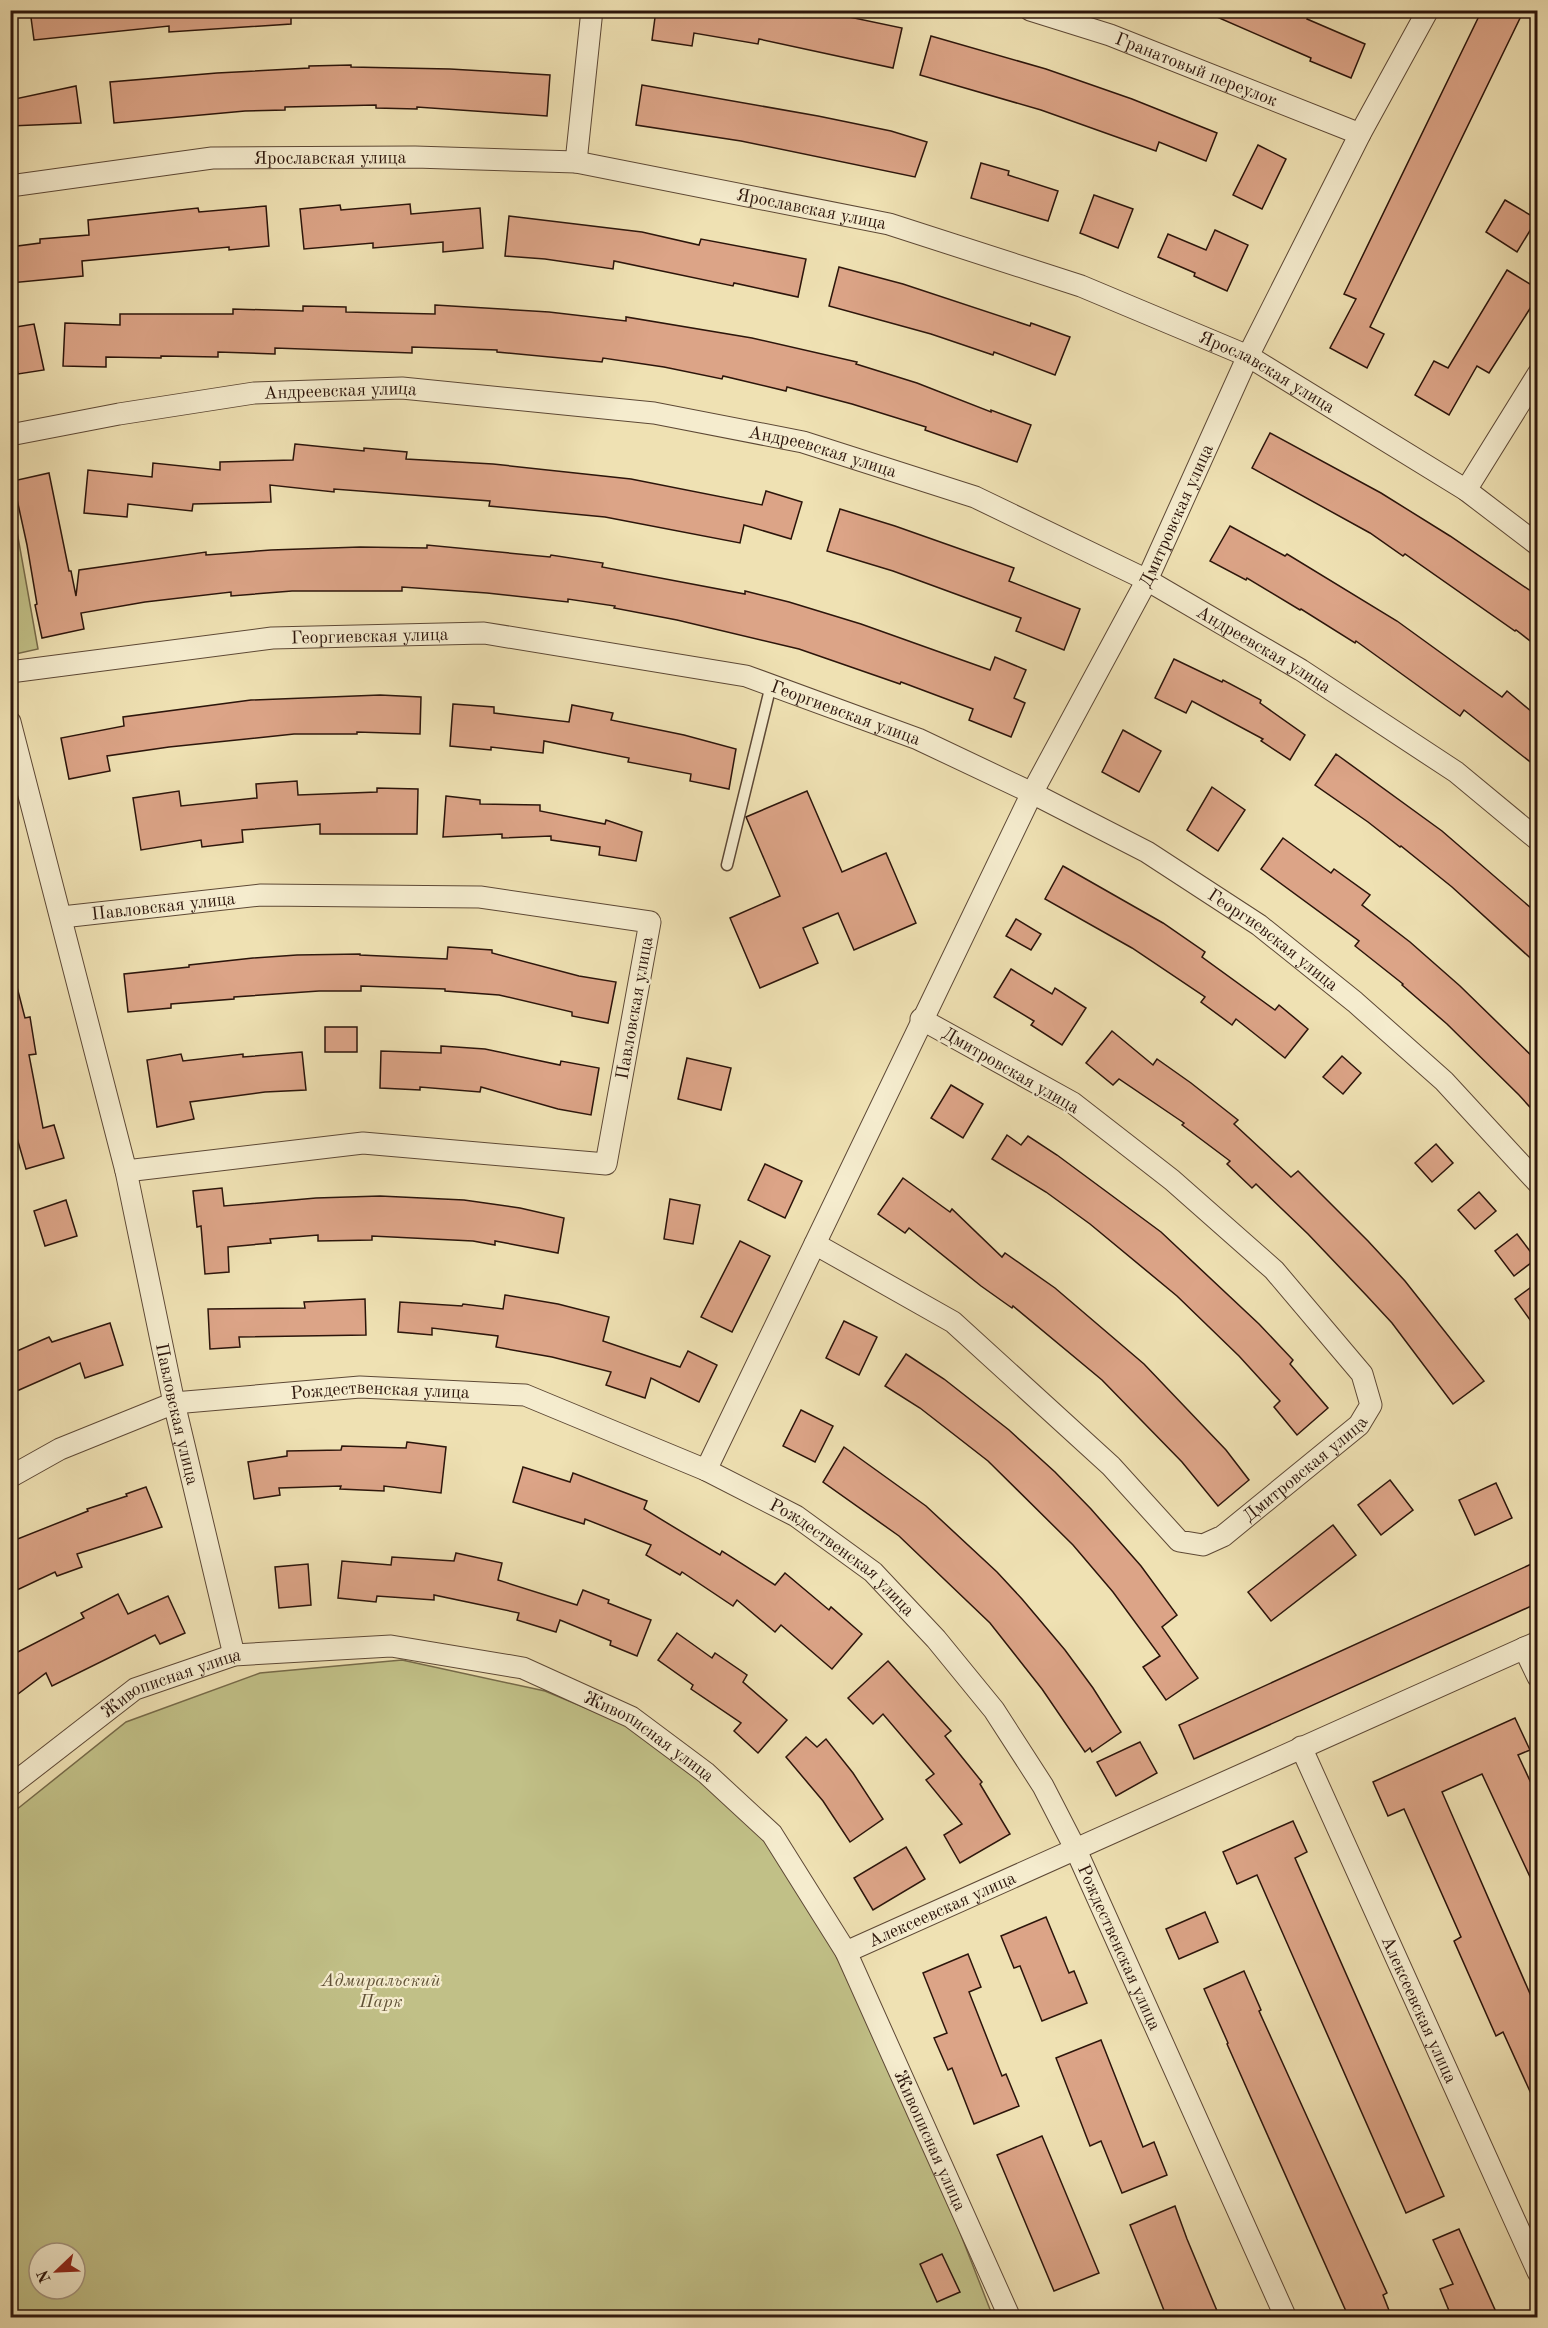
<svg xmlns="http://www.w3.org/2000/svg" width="1548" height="2328" font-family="'Old Standard TT',serif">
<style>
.green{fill:#c1c087;stroke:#766a49;stroke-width:1.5;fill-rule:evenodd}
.building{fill:#dca487;stroke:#2c150b;stroke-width:1.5}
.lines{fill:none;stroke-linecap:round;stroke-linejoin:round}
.service-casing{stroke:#5d4835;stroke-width:13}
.minor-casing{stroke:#5d4835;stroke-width:23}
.service{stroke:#f5ecce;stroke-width:10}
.minor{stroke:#f5ecce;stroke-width:21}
.labels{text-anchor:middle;stroke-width:4.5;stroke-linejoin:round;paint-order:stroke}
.street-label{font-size:18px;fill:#2c150b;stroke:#f5ecce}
.park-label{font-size:18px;font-style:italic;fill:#605136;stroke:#f5ecce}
</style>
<rect width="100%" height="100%" fill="#efe1b3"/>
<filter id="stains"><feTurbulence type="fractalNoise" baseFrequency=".00333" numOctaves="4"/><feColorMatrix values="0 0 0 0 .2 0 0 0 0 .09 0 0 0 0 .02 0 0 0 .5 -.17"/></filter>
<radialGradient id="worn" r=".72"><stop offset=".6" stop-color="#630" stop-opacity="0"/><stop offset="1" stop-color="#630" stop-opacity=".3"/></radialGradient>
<g class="green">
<polygon points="11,498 38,649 11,655 10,655"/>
<path d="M402,1660L545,1691L641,1731L751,1822L836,1944L941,2184L993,2317L11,2318V1814L126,1722L260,1673ZM39,2253H75V2289H39Z"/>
</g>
<g class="building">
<polygon points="30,10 291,10 291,24 169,32 169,26 34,40"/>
<polygon points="656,10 816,10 902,28 893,68 759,39 758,44 694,33 692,46 652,40"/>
<polygon points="1201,10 1311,10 1307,19 1365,44 1351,78 1310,61 1311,58"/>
<polygon points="1482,10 1524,10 1370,327 1384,334 1367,368 1330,348 1356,299 1344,294"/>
<polygon points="931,36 1046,69 1132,99 1217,133 1206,161 1159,142 1156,151 1041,110 920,75"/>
<polygon points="351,65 351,67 450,69 550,75 547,116 417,107 417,109 376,108 376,105 285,107 285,110 245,111 114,123 110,82 217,73 309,68 309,66"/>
<polygon points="642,85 818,116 891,131 927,142 915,177 741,141 636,125"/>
<polygon points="76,86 81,123 10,126 10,100"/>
<polygon points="1258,145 1286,159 1262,209 1233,195"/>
<polygon points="981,163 1009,171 1008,175 1058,191 1048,221 971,198"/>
<polygon points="1094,195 1133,209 1118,248 1080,233"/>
<polygon points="1505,200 1537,219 1517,252 1486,232"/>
<polygon points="410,204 411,214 480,208 483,248 443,252 443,242 373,248 373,243 304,249 300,209 340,205 341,210"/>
<polygon points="266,206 269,246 229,250 229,247 82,261 83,276 10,283 10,247 40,243 40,239 89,235 88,220 198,208 199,212"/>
<polygon points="509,216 642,232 699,245 701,239 806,259 798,297 734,283 733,286 614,261 613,269 545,259 505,256"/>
<polygon points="1215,230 1248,245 1227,291 1194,276 1195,273 1158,257 1168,234 1206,250"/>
<polygon points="839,267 903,284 1030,326 1031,323 1070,337 1055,375 994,352 993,355 931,334 829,306"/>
<polygon points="1507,270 1538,289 1538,296 1489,373 1477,366 1449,415 1415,395 1434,361 1448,368"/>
<polygon points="435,305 549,312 626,321 626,317 752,338 857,362 856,364 917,383 991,412 991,410 1031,425 1017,462 925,430 926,427 852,404 787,387 786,391 723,376 722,379 664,367 603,358 602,362 497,352 497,350 412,347 412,353 275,348 275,354 218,352 218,357 161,356 161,358 106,357 106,367 63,366 65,323 120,325 120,314 233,314 233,309 303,311 303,306 346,307 346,312 435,314"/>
<polygon points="34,324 44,370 18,374 10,339 10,328"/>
<polygon points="1270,433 1381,493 1450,536 1538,596 1538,647 1516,630 1515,631 1405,554 1403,556 1370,533 1252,468"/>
<polygon points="295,444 364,451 364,448 407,452 406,459 493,464 631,479 762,505 766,491 802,502 791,539 744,525 740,543 605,517 489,506 490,501 334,489 334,492 270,485 271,502 193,504 192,511 128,504 127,517 84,513 88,470 152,477 153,463 220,470 220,462 293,460"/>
<polygon points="49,473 69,571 71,571 76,596 79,570 206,552 206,555 271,550 360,547 427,548 427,545 550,557 551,555 603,563 602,567 745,594 745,591 789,602 861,624 990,670 995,657 1026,670 1014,698 1025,703 1011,737 969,720 973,709 901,682 900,684 799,649 677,620 614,608 615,606 568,599 568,602 487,593 402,587 402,591 292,591 231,596 231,592 145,602 81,613 84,629 42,638 35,605 37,604 27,545 13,481"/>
<polygon points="840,509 895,526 1014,568 1009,581 1080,609 1064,650 1016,631 1021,618 893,571 827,551"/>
<polygon points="1230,526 1285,556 1287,554 1397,621 1502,697 1507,691 1538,717 1538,768 1464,710 1460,716 1356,641 1355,643 1301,609 1300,610 1247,578 1246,580 1210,561"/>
<polygon points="1174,659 1222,682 1223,680 1261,700 1260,703 1305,735 1290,760 1261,741 1263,739 1192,701 1186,713 1155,698"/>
<polygon points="380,695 421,697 420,734 357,732 357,734 294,734 169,747 107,756 110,771 69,779 61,738 124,726 123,717 251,700"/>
<polygon points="453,704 494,707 494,713 569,722 572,705 613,713 611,720 684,735 736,749 729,789 690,781 691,774 628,762 629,758 544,741 543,753 491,747 491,750 450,746"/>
<polygon points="1123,730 1161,751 1139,792 1102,772"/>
<polygon points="1336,754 1442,831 1538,914 1538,965 1452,887 1401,846 1400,847 1368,822 1315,785"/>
<polygon points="297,781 298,795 377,792 377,788 418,789 417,834 320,834 320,824 242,830 243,842 202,847 201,840 141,850 133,798 179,791 181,806 257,798 256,784"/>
<polygon points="1212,787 1245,810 1218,851 1187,830"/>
<polygon points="807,791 842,872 886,853 916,923 854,950 838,913 803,928 818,963 760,988 730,918 780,896 746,817"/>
<polygon points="446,796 480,800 480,804 540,805 540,811 605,824 606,820 642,832 636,861 599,855 600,847 551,840 551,836 502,838 502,834 443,837"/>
<polygon points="1283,838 1331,873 1334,869 1370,895 1362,905 1410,942 1460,986 1538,1062 1538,1116 1519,1095 1447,1024 1402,985 1403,984 1355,946 1359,941 1261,869"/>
<polygon points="1063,866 1163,923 1205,952 1202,957 1275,1010 1279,1005 1308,1029 1285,1058 1236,1019 1232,1025 1201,1002 1205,997 1132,948 1045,899"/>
<polygon points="1016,919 1041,934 1031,950 1006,936"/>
<polygon points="448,947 492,950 492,953 579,976 616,982 608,1023 572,1016 572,1012 499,995 445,991 445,989 361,986 361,991 319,991 234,997 234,999 171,1004 171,1008 128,1012 124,974 189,967 189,965 253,958 297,955 360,954 360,955 447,959"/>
<polygon points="1011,969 1052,994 1055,988 1086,1008 1062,1045 1031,1025 1034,1021 994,997"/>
<polygon points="10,987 17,987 25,1018 30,1017 36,1054 29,1055 43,1128 54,1125 64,1158 26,1169 10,1114"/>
<rect x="325" y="1027" width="32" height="25"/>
<polygon points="1112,1031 1153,1065 1157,1059 1191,1083 1238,1120 1234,1124 1291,1177 1298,1171 1368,1241 1405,1281 1484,1381 1453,1404 1392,1323 1367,1296 1308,1234 1256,1184 1252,1188 1227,1164 1230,1161 1182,1125 1184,1123 1119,1079 1113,1085 1086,1063"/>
<polygon points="441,1046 485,1049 560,1065 561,1061 599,1068 591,1115 558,1109 481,1087 480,1092 420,1087 420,1090 380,1088 381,1051 441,1053"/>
<polygon points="302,1052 306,1090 265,1092 190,1102 194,1119 157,1127 147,1060 181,1054 183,1061 243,1054 243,1057"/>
<polygon points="1342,1056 1361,1073 1343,1094 1323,1077"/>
<polygon points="687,1058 731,1068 721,1110 678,1099"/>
<polygon points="951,1085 983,1104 963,1138 931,1118"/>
<polygon points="1007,1135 1021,1145 1028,1136 1057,1155 1161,1232 1259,1324 1293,1360 1290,1364 1328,1408 1297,1435 1274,1407 1280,1401 1239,1356 1177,1296 1090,1224 1046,1192 992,1159"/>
<polygon points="1436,1144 1453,1163 1432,1182 1415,1163"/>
<polygon points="765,1164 802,1181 785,1218 748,1200"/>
<polygon points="903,1178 950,1212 952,1209 1002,1257 1005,1253 1055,1288 1144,1364 1226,1450 1249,1480 1218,1506 1182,1462 1102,1380 1013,1306 1012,1308 981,1286 909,1228 905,1233 878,1214"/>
<polygon points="222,1188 224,1206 316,1198 380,1196 464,1200 520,1208 564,1218 558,1253 495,1241 495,1245 473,1241 372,1236 372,1240 318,1241 318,1235 270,1239 271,1243 228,1247 229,1272 205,1274 201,1226 197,1227 193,1191"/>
<polygon points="1479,1192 1496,1211 1475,1229 1458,1210"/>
<polygon points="670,1199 700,1205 693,1244 664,1239"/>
<polygon points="66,1200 77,1236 45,1246 34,1211"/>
<polygon points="1517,1234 1536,1259 1514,1276 1495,1251"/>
<polygon points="740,1241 770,1256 732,1332 701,1317"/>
<polygon points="1538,1282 1538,1331 1515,1299"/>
<polygon points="505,1295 558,1304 609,1317 603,1341 680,1367 688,1351 717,1365 699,1402 651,1378 645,1398 606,1385 611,1372 552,1357 496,1347 498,1336 432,1328 432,1335 398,1332 400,1302 462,1306 463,1304 503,1309"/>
<polygon points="365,1299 366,1335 239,1337 240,1347 210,1349 208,1309 305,1308 304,1302"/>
<polygon points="844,1321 877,1337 859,1375 826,1358"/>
<polygon points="110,1323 123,1365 85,1378 80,1363 10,1394 10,1354 49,1337 52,1342"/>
<polygon points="906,1354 944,1379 1009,1430 1055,1472 1091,1509 1141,1566 1177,1615 1162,1627 1198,1678 1166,1700 1143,1667 1160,1656 1113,1592 1073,1545 988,1461 920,1408 885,1386"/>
<polygon points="801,1410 833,1426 815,1462 783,1446"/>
<polygon points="407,1442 446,1447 441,1493 384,1486 384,1491 340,1489 341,1486 279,1488 280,1495 254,1499 248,1462 287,1456 287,1451 341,1450 342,1446 406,1448"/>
<polygon points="844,1447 926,1506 997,1572 1022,1599 1065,1650 1093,1688 1121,1732 1092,1752 1090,1748 1085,1752 1042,1689 990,1623 899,1536 823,1482"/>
<polygon points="523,1467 570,1482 573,1473 647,1501 644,1509 720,1555 722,1551 775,1585 785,1573 829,1610 831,1607 862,1634 832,1669 781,1625 775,1632 737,1600 733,1606 682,1572 680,1575 646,1555 651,1545 585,1519 584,1524 513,1502"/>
<polygon points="1390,1480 1413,1510 1381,1535 1358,1505"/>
<polygon points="1496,1483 1512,1518 1475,1535 1459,1500"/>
<polygon points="146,1487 162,1527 77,1554 82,1567 57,1576 55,1572 17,1590 10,1576 10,1542 88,1511 87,1509 127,1496 126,1494"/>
<polygon points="1333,1525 1356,1555 1271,1621 1248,1592"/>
<polygon points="456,1553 502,1563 498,1580 577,1605 583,1590 609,1600 608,1603 651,1620 637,1656 610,1645 611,1641 560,1620 556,1632 517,1620 519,1613 434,1595 434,1600 377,1596 376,1602 338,1598 342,1561 391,1565 392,1557 454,1561"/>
<polygon points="1538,1561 1538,1603 1194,1759 1179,1725"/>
<polygon points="308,1564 311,1605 279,1608 275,1567"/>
<polygon points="118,1594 128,1614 168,1596 185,1633 160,1644 155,1635 52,1686 46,1673 10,1700 10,1656 84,1618 81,1613"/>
<polygon points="677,1633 712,1658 715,1653 747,1675 743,1682 787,1720 758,1753 734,1731 741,1723 691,1689 693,1685 658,1660"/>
<polygon points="888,1661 951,1731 945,1736 982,1782 980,1784 1010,1834 960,1863 944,1835 962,1824 926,1780 934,1774 883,1714 873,1724 848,1698"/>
<polygon points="1515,1718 1530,1750 1518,1755 1538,1798 1538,1894 1482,1774 1442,1792 1538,2012 1538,2109 1503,2032 1496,2036 1454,1941 1461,1937 1404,1809 1388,1816 1373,1782"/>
<polygon points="806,1737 817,1747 826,1739 853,1773 883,1819 850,1842 823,1801 786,1757"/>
<polygon points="1140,1742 1157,1773 1116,1796 1097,1762"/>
<polygon points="1293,1821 1307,1852 1295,1858 1444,2196 1406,2213 1257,1875 1237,1884 1223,1852"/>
<polygon points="906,1847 925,1879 873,1910 854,1878"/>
<polygon points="1205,1912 1218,1942 1179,1959 1166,1929"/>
<polygon points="1046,1917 1069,1973 1074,1971 1087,2003 1042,2021 1020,1966 1014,1968 1001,1936"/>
<polygon points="968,1954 981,1987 969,1992 1002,2076 1006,2074 1019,2106 974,2124 952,2068 948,2070 934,2038 947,2033 923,1973"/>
<polygon points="1244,1971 1261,2010 1259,2011 1387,2293 1383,2295 1392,2318 1349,2318 1227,2044 1228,2043 1204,1989"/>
<polygon points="1101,2040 1143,2147 1154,2142 1167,2175 1122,2193 1101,2141 1090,2146 1056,2058"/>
<polygon points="1042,2136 1099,2273 1054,2291 997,2155"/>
<polygon points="1175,2206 1187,2239 1220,2318 1167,2318 1152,2280 1130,2225"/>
<polygon points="1459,2229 1496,2312 1484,2318 1452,2318 1440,2289 1453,2284 1433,2240"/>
<polygon points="942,2254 960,2292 937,2302 920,2264"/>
</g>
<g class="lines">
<defs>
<polyline id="service" points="727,865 771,685"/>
<g id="minor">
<path id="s1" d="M1030,10L1110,35L1360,134"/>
<polyline points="576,162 592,10"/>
<path id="s2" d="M10,186L212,158L415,157L576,162L889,224L1081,286L1248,356L1466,490L1538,545"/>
<path id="s3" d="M10,435L119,414L254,393L402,388L654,413L803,442L975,497L1147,580L1301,670L1456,772L1538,840"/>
<polyline points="1466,490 1538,374"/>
<path id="s4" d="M10,672L272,638L484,633L746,676L918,739L1032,793L1147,852L1259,925L1355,1002L1444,1081L1538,1183"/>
<path id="s5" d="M10,722L126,1171L174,1403L234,1655"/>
<path id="s6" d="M62,917L261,895L480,897L650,922L606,1164L363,1143L126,1171"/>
<path id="s7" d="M815,1244L953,1322L1111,1466L1179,1541L1203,1545L1223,1536L1359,1425L1371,1405L1362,1374L1274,1270L1172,1180L1073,1103L921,1019"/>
<path id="s8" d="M706,1470L1032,793L1147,580L1248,356L1360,134L1428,10"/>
<path id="s9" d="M10,1477L60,1449L174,1403L360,1387L525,1395L706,1470L796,1516L873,1572L936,1639L994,1710L1043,1786L1076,1850L1286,2318"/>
<polyline points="1524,1648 1538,1677"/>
<path id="s10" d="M1301,1747L1538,2272"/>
<path id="s11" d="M10,1786L135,1689L234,1655L391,1646L523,1668L631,1717L706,1773L772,1834L846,1952L1010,2318"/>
<path id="s12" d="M846,1952L1538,1642"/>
</g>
</defs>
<use href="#service" class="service-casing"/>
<use href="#minor" class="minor-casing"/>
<use href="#service" class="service"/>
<use href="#minor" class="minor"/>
</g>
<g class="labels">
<g class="street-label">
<text dy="6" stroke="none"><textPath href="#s1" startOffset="177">Гранатовый переулок</textPath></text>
<text dy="6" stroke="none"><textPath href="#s2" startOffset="322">Ярославская улица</textPath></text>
<text dy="6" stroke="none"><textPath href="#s2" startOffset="808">Ярославская улица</textPath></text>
<text dy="6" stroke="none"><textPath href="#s2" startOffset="1294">Ярославская улица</textPath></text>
<text dy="6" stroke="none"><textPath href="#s3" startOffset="334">Андреевская улица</textPath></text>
<text dy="6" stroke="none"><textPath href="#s3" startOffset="822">Андреевская улица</textPath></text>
<text dy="6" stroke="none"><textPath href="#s8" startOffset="1064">Дмитровская улица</textPath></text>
<text dy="6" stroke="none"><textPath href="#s4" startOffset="362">Георгиевская улица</textPath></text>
<text dy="6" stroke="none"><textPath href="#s3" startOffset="1308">Андреевская улица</textPath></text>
<text dy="6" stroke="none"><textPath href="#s4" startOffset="848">Георгиевская улица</textPath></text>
<text dy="6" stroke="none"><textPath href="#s6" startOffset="102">Павловская улица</textPath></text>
<text dy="6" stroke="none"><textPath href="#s4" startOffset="1334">Георгиевская улица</textPath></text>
<text transform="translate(634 1008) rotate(-80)" y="6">Павловская улица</text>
<text transform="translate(1011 1070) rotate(30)" y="6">Дмитровская улица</text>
<text dy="6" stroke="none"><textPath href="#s9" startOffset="387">Рождественская улица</textPath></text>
<text dy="6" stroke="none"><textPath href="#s5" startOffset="712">Павловская улица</textPath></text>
<text dy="6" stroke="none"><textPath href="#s7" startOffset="626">Дмитровская улица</textPath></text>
<text dy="6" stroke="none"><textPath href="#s9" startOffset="891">Рождественская улица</textPath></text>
<text dy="6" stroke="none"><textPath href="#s11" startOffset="194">Живописная улица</textPath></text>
<text dy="6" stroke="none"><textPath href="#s11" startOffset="698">Живописная улица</textPath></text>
<text dy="6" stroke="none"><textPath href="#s12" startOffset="105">Алексеевская улица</textPath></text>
<text dy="6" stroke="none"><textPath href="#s9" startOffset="1377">Рождественская улица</textPath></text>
<text dy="6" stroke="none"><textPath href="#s10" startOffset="288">Алексеевская улица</textPath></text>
<text dy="6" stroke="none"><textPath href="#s11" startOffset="1202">Живописная улица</textPath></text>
</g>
<g class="park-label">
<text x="381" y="1986">Адмиральский<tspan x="381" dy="21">Парк</tspan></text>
</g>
</g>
<rect width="1548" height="2328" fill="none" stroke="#efe1b3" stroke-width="36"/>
<rect x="12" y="12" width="1524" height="2304" fill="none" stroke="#2c150b" stroke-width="3"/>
<rect x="18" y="18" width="1512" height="2292" fill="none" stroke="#2c150b" stroke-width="1.5"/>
<g transform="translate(57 2271) rotate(247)"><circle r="28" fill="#f5ecce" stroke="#a59680" stroke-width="1.5"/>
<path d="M0-4.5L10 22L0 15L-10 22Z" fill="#8f2418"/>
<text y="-9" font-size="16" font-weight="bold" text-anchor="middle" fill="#2c150b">N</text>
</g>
<rect width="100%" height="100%" filter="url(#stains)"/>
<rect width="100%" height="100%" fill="url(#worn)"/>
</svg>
